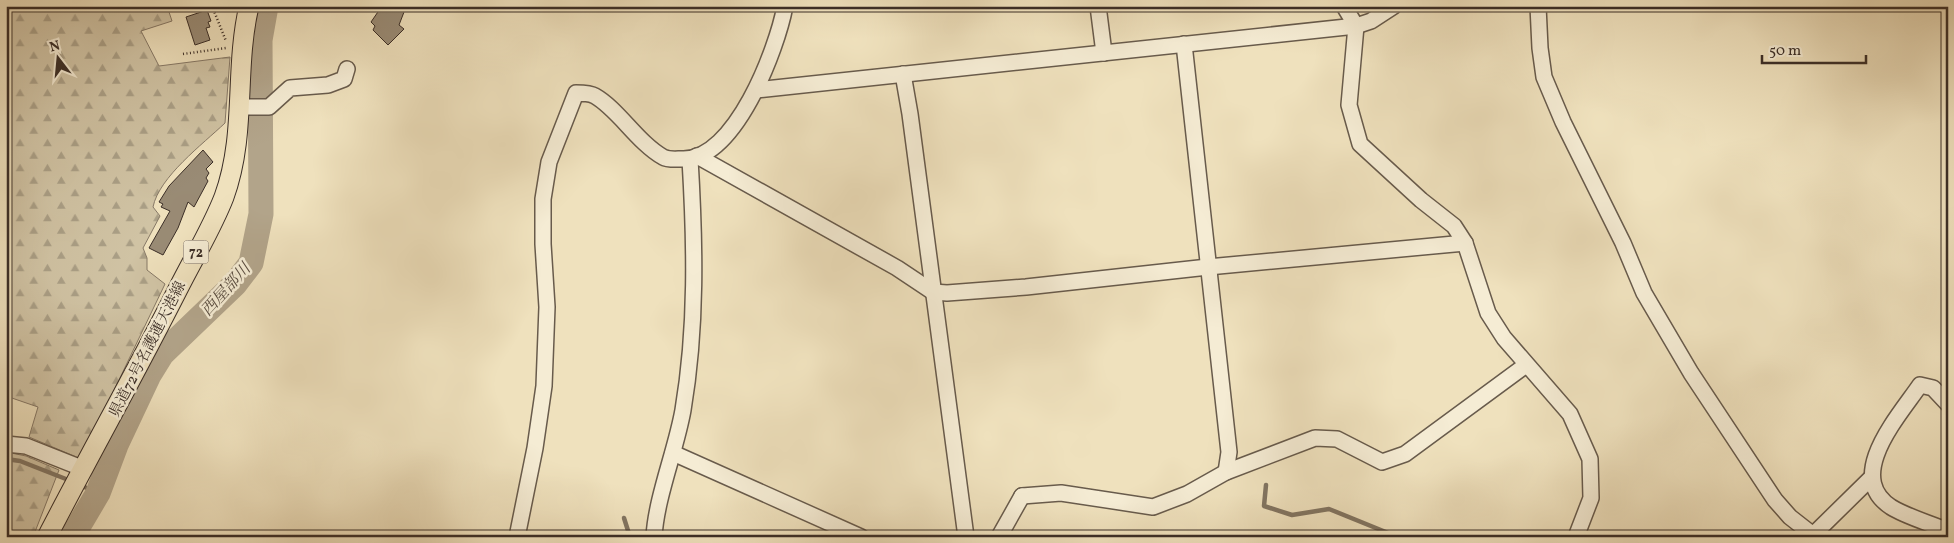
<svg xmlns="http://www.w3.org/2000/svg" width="1954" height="543" font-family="Vollkorn,'Noto Serif JP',serif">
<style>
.forest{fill:url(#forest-firs);stroke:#867866}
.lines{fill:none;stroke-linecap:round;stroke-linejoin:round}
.stream{stroke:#827562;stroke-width:4.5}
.river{stroke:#b2a48a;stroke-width:25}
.building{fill:#998b75;stroke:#3b2e27}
.minor-casing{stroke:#685b4c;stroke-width:18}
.major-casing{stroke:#3b2e27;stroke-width:21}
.path{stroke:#3b2e27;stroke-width:2.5;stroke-dasharray:1 2.5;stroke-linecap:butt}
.minor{stroke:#f5ecd4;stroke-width:15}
.major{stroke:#efe1bd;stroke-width:19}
.labels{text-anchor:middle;stroke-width:5;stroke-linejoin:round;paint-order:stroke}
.shield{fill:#f5ecd4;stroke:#73675b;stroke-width:1}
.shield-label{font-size:14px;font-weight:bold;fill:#3b2e27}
.street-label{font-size:15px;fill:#3b2e27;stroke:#f5ecd4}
.water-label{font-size:16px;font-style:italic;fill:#594c40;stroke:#f5ecd4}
</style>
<defs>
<pattern id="forest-firs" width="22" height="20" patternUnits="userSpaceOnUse" patternTransform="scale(1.25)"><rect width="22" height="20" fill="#d0c3a4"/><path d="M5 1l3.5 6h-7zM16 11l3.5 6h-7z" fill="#aa9f86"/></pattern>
</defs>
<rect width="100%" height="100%" fill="#efe1bd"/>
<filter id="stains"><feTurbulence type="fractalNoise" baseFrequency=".004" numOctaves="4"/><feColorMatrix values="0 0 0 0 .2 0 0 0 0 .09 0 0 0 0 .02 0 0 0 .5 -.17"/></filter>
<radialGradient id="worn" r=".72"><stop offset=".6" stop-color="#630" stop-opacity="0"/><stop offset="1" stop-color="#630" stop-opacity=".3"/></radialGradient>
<g class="forest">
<path d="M6,6H167L172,21L141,31L159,66L230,57L225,123C203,144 159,177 153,207L160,216L143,248L147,258V270L165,284L81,459L29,437L38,407L6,396Z"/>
<polygon points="6,452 26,456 59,470 33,537 6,537"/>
</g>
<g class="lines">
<g class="stream">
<polyline points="6,459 20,461 71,481"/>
<polyline points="80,485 98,493"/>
<polyline points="1266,485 1264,506 1292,515 1329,509 1398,537"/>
<polyline points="624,518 630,537"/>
</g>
<polyline class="river" points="72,537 98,493 116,445 149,375 162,354 235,284 251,263 261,214 260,40 266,6"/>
</g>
<g class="building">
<polygon points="382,6 391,6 404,12 399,25 404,29 388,45 373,30 375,26 371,22"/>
<polygon points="207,10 211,21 208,22 210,27 206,28 210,40 195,45 186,17"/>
<polygon points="203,150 213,162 206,169 209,173 206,178 208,181 194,207 188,202 178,228 163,255 149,248 170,211 161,207 163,204 159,202 169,186"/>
</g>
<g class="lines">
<defs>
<g id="minor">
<polyline points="1098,6 1104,53"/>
<polyline points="1344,6 1356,26 1349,105 1360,144 1421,200 1454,226 1465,243 1488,313 1504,338 1570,414 1590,459 1591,498 1576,537"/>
<polyline points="1538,6 1540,48 1544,77 1563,122 1623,243 1644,293 1691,373 1775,500 1790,517 1813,535 1872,477"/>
<polyline points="1184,44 1229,452 1226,472"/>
<polyline points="903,74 910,114 966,537"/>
<polyline points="756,90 1356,26 1371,21 1394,6"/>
<polyline points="241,107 269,107 290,88 328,85 344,79 347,69"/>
<polyline points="697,156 897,268 933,292 947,293 1026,287 1208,267 1465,243"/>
<path d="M1948,404L1933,388L1920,385C1899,416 1844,476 1891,507C1907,517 1930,523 1948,531"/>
<polyline points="6,444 26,446 84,469"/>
<polyline points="673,453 861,537"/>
<polyline points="1022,496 1061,493 1153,507 1187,494 1226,472 1315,438 1337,439 1382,462 1405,454 1526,365"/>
<path d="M517,537L535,448L544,386L547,307L543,244V199L549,162L576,93C581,93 590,93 595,96C618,109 638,143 663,157C668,160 676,159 682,159C735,161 777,49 785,6"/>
<path d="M654,537C656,498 676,450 683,410C697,327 695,243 690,159"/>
<polyline points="999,537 1022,496"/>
</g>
<path id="major" d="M47,537C90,454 136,372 178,289C193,259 212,228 224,197C247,134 234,70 249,6"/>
</defs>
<use href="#minor" class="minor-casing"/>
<use href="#major" class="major-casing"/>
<g class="path">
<polyline points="212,6 226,41"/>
<polyline points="183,54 226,48"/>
</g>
<use href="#minor" class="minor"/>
<use href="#major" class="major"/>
</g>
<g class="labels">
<rect class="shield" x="183.5" y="240.5" width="25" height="23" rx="4"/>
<g class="shield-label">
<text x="196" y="257">72</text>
</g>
<g class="street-label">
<text transform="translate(147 349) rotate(-63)" y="5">県道72号名護運天港線</text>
</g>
<g class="water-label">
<text transform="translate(225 289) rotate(-48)" y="6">西屋部川</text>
</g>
</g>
<rect width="1954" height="543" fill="none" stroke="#efe1bd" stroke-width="25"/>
<rect x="8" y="8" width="1939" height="528" fill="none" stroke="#3b2e27" stroke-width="2.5"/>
<rect x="12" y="12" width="1929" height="518" fill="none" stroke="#3b2e27"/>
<g transform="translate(58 58) rotate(344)" stroke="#f5ecd4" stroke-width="4" paint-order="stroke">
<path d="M0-4L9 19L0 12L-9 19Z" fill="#3b2e27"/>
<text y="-8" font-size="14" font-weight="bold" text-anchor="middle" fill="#3b2e27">N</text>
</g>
<path d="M1762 55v8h104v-8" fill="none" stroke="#3b2e27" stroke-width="2.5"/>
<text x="1769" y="55" font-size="15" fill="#3b2e27" stroke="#f5ecd4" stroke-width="4" paint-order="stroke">50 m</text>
<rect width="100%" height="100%" filter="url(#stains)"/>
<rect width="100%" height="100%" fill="url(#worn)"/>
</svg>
